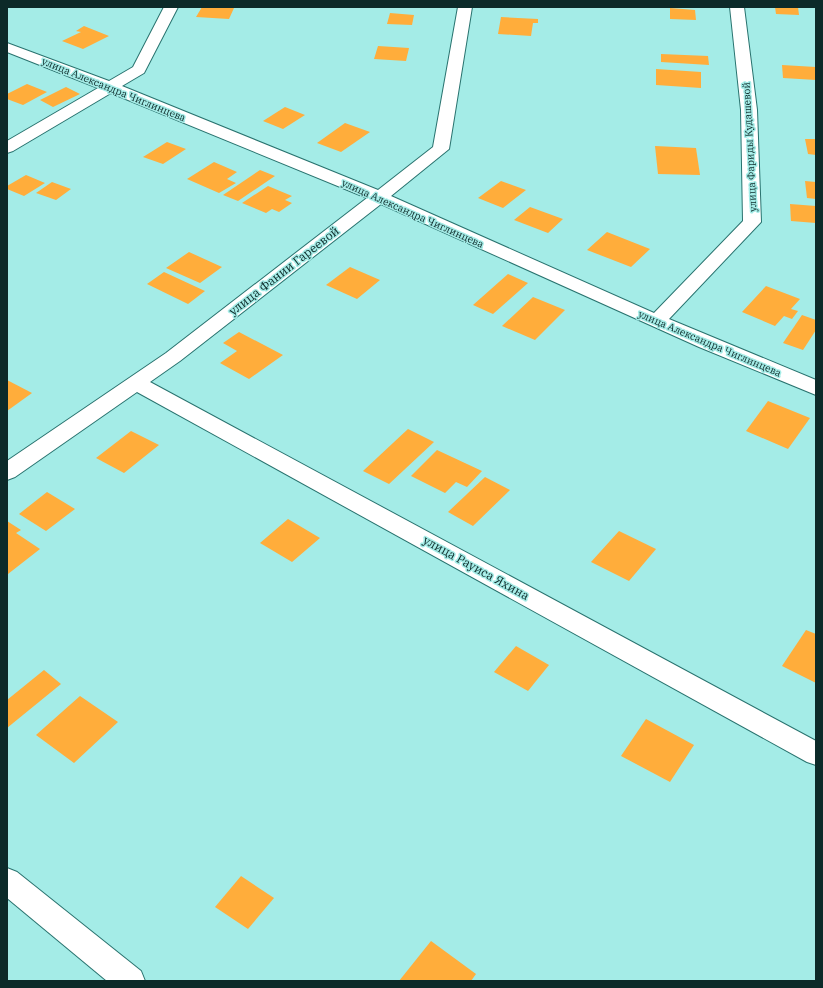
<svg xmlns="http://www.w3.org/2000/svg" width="823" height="988" font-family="'IBM Plex Serif',serif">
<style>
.building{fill:#ffad3b}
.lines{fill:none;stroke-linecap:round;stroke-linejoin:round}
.street-casing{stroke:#29736f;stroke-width:2}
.street{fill:#fff;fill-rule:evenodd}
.labels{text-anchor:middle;stroke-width:3;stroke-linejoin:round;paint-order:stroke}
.far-street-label{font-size:10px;fill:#0c2a29;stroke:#a4ece7}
.street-label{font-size:12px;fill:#0c2a29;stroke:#a4ece7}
</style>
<rect width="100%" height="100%" fill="#a4ece7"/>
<g class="building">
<polygon points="202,7 219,7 234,8 229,19 196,17"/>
<polygon points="775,7 798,7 799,15 776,14"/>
<polygon points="670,8 695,10 696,20 670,19"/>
<polygon points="390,13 414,15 412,25 387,24"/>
<polygon points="501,17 538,19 538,23 533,23 531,36 498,34"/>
<polygon points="84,26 109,36 83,49 62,41 81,32 76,31"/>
<polygon points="378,46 409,48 406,61 374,59"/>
<polygon points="661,54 708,56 709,65 661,62"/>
<polygon points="782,65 816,67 816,80 783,78"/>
<polygon points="656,69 701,72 701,88 656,85"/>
<polygon points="27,84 47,92 23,105 7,99 7,94"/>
<polygon points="66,87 80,94 53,107 40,100"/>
<polygon points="285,107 305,115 283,129 263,121"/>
<polygon points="345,123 370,132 341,152 317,143"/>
<polygon points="805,139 816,139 816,155 808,154"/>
<polygon points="167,142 186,149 163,164 143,157"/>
<polygon points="655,146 696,148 700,175 658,174"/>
<polygon points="214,162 237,172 227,179 236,183 219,193 187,179"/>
<polygon points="260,170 275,176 238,201 223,195"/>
<polygon points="26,175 45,183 24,196 7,189 7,186"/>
<polygon points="501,181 526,190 503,208 478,198"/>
<polygon points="805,181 816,182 816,199 807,198"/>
<polygon points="52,182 71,189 56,200 36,193"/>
<polygon points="268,186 292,196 285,200 292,203 279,212 272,209 266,213 242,203"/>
<polygon points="790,204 816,206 816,223 791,221"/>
<polygon points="530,207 563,219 548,233 514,220"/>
<polygon points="607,232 650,249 631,267 587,250"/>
<polygon points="189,252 222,267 200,283 166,268"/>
<polygon points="350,267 380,280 357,299 326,285"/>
<polygon points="164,272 205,291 188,304 147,284"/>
<polygon points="508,274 528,283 493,314 473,305"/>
<polygon points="766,286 800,299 791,309 798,311 792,319 784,316 775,326 742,312"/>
<polygon points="533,297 565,310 535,340 502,326"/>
<polygon points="802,315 816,320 816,330 803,350 783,343"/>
<polygon points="239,332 283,355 249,379 220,363 237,351 223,343"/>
<polygon points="7,380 32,393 7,411"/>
<polygon points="768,401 810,418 788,449 746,431"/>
<polygon points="408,429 434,442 389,484 363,471"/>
<polygon points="131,431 159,445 124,473 96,458"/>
<polygon points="437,450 482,471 467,487 456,482 445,493 411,476"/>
<polygon points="485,477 510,490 473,526 448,512"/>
<polygon points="47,492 75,509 46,531 19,514"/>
<polygon points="288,519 320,538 292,562 260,543"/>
<polygon points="7,521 21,530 16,533 40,549 8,574"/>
<polygon points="619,531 656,549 629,581 591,562"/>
<polygon points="806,630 816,634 816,683 782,666"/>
<polygon points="516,646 549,665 528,691 494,672"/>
<polygon points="44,670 61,684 7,728 7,700"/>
<polygon points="80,696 118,722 74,763 36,735"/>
<polygon points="646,719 694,745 670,782 621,756"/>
<polygon points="241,876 274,898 248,929 215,907"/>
<polygon points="431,941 476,974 471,981 399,981"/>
</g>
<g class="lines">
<defs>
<g id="street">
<polygon points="164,7 178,7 144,73 122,86 378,190 433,147 458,7 472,7 449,149 391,196 654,313 743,221 741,110 730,7 744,7 757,110 761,222 669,319 816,380 816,395 699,347 381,204 180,361 150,382 816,741 816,765 807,762 137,392 15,477 7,480 7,461 166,353 367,198 111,93 13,151 7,153 7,141 98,88 7,52 7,43 109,81 133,67"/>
<polygon points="7,868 17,872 141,971 145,981 107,981 7,898"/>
</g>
</defs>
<use href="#street" class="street-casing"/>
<use href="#street" class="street"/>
</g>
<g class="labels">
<g class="far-street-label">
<text transform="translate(114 89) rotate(22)" y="4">улица Александра Чиглинцева</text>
<text transform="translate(749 147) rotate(-93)" y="4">улица Фариды Кудашевой</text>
<text transform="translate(413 213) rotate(24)" y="4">улица Александра Чиглинцева</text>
<text transform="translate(710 343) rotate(23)" y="4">улица Александра Чиглинцева</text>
</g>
<g class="street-label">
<text transform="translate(284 271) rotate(-38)" y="4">улица Фании Гареевой</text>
<text transform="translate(476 568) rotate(29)" y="4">улица Рауиса Яхина</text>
</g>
</g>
<rect width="823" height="988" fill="none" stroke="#0c2a29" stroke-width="16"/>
</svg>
